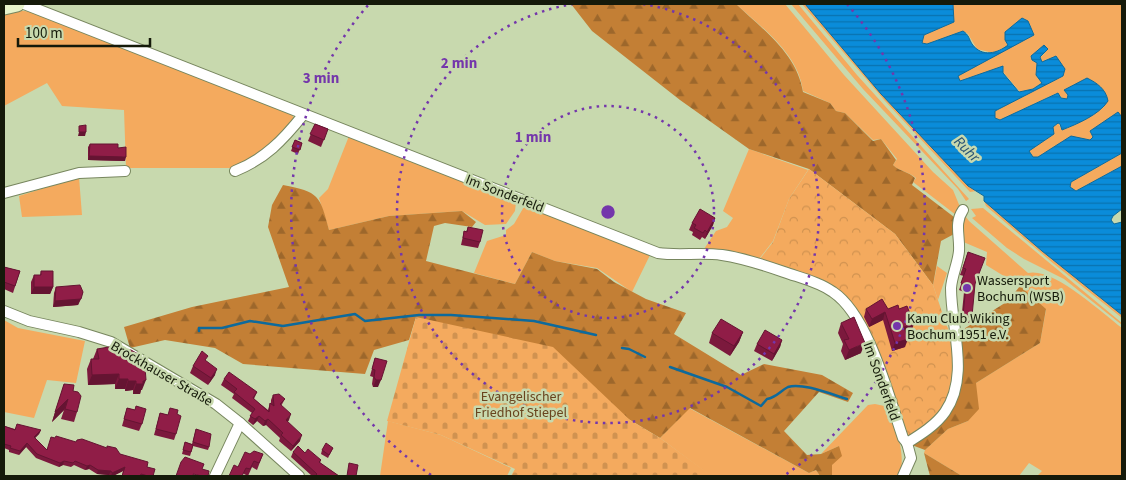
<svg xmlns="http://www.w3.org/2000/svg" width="1126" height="480" font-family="'Source Sans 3',sans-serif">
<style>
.grass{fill:#f4aa5e}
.forest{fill:url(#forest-firs)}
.cemetery{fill:url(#cemetery-stones)}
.park{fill:url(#park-crowns)}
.water{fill:url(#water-rules);stroke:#0d6a9c}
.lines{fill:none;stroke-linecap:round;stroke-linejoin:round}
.stream{stroke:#0d6a9c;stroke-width:2.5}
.minor-casing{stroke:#77865e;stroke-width:12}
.secondary-casing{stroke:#77865e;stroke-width:17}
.minor{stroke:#fff;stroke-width:10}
.secondary{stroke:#e8f4cb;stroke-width:15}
.wall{fill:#7c193d}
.shaded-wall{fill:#651432}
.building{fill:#901d47;stroke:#651432}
.ring{fill:none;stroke:#7436ab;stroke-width:2.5;stroke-dasharray:2.5 5}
.poi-dot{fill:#7436ab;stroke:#c8d9ae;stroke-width:2}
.labels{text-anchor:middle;stroke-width:5;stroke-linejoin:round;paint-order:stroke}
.street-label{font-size:14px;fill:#151a0a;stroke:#c8d9ae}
.poi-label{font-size:14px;fill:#151a0a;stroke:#c8d9ae;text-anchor:start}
.park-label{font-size:14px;fill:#69441e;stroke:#c8d9ae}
.water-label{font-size:15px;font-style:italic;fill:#295374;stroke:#c8d9ae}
.centre{fill:#7436ab;stroke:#c8d9ae;stroke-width:2.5}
.ring-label{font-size:15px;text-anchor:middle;font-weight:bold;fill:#7436ab;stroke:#c8d9ae;stroke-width:5;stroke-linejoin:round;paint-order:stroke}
</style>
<defs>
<pattern id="forest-firs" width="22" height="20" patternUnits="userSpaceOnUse" patternTransform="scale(1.25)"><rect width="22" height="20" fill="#c37f35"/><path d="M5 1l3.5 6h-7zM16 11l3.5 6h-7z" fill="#9d672b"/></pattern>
<pattern id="cemetery-stones" width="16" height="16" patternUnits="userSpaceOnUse" patternTransform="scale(1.25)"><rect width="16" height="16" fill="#f4aa5e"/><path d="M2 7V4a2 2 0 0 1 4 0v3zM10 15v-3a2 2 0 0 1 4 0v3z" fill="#d09250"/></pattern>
<pattern id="park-crowns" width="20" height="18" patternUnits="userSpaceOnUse" patternTransform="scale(1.25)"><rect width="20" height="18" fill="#f4aa5e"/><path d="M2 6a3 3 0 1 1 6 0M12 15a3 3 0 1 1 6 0" fill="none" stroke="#d09250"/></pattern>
<pattern id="water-rules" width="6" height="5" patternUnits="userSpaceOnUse" patternTransform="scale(1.25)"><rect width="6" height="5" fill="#0a8cda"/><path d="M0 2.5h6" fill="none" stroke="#0972af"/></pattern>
</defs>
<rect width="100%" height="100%" fill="#c8d9ae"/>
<g class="grass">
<path d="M736,4H785L844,75L933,172L953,190L960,207L956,215L913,182L916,178C908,171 900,172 893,165L897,159L881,139L873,140L845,113L836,111L830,103L803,91C798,53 762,28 736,4Z"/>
<polygon points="791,4 798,4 857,75 969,199 966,201 958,189 863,89"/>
<polygon points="802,4 805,4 881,94 968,186 976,191 970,192 885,101"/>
<polygon points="953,4 1122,4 1122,117 1121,115 1090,131 1093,137 1090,140 1060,143 1038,157 1033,157 1029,151 1031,149 1050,137 1053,127 1058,123 1062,130 1077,124 1104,107 1065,90 1068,95 1067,99 1064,100 1057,93 1000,120 995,119 995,111 1063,76 1056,57 1042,62 1040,57 1046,53 1032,60 1037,63 1036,75 1042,83 1033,89 1020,92 1003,72 1003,67 960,81 958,76 962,73 1033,35 993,53 977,49 968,34 963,31 927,44 922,43 924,35 954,22"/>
<polygon points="16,10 32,12 292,115 294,118 268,150 235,168 126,168 124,110 62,106 47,83 4,106 4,12"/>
<polygon points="349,136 516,202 515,211 506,224 485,225 462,211 389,216 329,230 319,198 328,189"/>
<polygon points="749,149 808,170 789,199 773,241 759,259 728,250 704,249 716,231 727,227 733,218 723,211"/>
<polygon points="1122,153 1122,166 1076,191 1070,187 1071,182"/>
<polygon points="79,177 82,215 22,217 19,196"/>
<polygon points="984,201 1042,251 1122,315 1122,318 1054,264 986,206"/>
<polygon points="525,205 651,253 632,292 597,268 555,261 532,252 515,284 474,273 487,241 506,235 506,230 514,224"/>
<polygon points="983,208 1122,323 1122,325 1064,279 1024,259 1007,248 972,218 976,216 971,209"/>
<path d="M963,213L969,221L1028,273C1053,267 1101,312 1122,328V476H1037L1042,471L1029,463L1019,476H962L924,453L925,450L948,429L968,421L976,383L1040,343L1046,310L1020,286L986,265L987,252L961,241Z"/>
<polygon points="937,266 947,273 938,300 933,285"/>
<polygon points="4,320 18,328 85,341 76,383 47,380 34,418 4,412"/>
<path d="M875,404L889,407C896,430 906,452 900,476H832V465L839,446L821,454L868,405Z"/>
<polygon points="689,408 809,473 816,470 820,476 711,476 660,438"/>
<polygon points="388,421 441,435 511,468 507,476 380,476"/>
</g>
<g class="forest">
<path d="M571,4H736C762,29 797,53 803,92L830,103L836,111L845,113L873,141L881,139L896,160L893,165C900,172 908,171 915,178L912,185L954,217L956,233L941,241L933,285L895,234L809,169L749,149L680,100L592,31Z"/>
<path d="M283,185C319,192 320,195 329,230L389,216L462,211L476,222L472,227L445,223L434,226L426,261L515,284L532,252L555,261L597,269L614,282L646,299L686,313L674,334L741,375L764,364L822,375L853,393L848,402L819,392L784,431L807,455L821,454L839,446L842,456L832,465V476H820L816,470L809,473L690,408L660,438L630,420L416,317L409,340L374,350L365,374L243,364L215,348L165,340L130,348L124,327L192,307L289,287L268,227L272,205Z"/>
<polygon points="1020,286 1046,309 1040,343 976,383 979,409 968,421 948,429 925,450 909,444 959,332 1008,301"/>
<polygon points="924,453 962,476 930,476"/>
</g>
<polygon class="cemetery" points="416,317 553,347 630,420 660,438 712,476 511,476 515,469 441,435 387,421"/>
<polygon class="park" points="809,169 895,234 933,285 946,324 955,344 951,393 943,411 908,442 851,304 759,260 773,242 789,199"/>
<path class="water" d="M805,4H953L954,22L924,35L922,43L927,44L963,31C969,35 969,39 972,44C982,58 998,53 1008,45L1005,40V32L1022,18L1028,21L1034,35L958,76L960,81L1003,66V73L1019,92L1033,89L1042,83L1036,75L1037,63L1032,60L1031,56L1044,45L1048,49L1040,57L1042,62L1056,56L1065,69L1063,76L995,111V118L1000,120L1058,93L1061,98L1067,99L1068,95L1064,90L1087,78C1097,83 1106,89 1108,101C1099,115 1077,124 1062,130L1060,124L1058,123L1053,127L1054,134L1029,151L1033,157H1038L1071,136L1090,140L1093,137L1090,131L1118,112L1122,117V153L1071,182L1070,187L1076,191L1122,166V209L1113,216L1111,220L1114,224L1122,222V315L1042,251L984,201V196L968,186L881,94Z"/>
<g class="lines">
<g class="stream">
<polyline points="199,331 199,328 222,328 250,321 283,326 355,314 365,321 419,315 451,315 534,321 596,335"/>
<polyline points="622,348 629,349 645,357"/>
<path d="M670,367L727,387L761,406L767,399C777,397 780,391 788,387C802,382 833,395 847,399"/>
</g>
<defs>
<g id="minor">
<path d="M24,4L658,253C679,256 701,252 722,255C743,258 764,265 784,272C801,278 819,282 833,292C869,316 889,398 903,438L907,443"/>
<path d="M235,171C265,159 283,140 303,115"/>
<polyline points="4,193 79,173 125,171"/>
<polyline points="4,311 29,321 79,332 111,342 216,404 240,423 299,476"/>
<path d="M907,443C920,435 936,425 945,412C970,376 951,328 951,288C952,275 958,263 959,251C960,236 954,223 963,210"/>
<polyline points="215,476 240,423"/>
<polyline points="903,476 911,458 907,443"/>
</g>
<polyline id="secondary" points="4,7 17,4"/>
</defs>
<use href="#minor" class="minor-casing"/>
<use href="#secondary" class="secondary-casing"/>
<use href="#minor" class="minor"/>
<use href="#secondary" class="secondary"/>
</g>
<g class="wall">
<polygon points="315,124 328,129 321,147 308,141"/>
<polygon points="295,140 302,143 298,154 291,151"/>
<polygon points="90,144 118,148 125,161 88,160 88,147"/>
<polygon points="715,218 713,225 705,239 702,237 700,240 692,235 693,232 689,230 692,223"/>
<polygon points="468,227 480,242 478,248 461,245 464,231 466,232"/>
<polygon points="968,252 975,284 969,323 961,322 964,292 959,290 964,276 960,275"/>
<polygon points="4,267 20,271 13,293 4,289"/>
<polygon points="41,271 53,287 50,294 31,294 31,282 34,275 40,275"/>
<polygon points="56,287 83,292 78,305 53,307 54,293"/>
<polygon points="866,309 899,309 911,332 906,333 905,347 892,351 883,320 869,327 864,317"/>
<polygon points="841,323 861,353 845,360 841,351 843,344 838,333"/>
<polygon points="743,332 739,342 730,356 709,343 712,333"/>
<polygon points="782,340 780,347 772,361 754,351 757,344"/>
<polygon points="97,349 121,350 139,367 142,390 141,390 140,394 133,394 133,390 125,391 125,389 115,389 115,384 88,385 87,369 91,359 93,359"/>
<polygon points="375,358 378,387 373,387 372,384 373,377 370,376"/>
<polygon points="206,361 215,375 208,385 190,373 193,366"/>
<polygon points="224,379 257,392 254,399 268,410 270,403 271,403 271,400 273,395 285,399 281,406 289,420 287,422 300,441 291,451 279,441 280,438 266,425 263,426 257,421 253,425 248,421 252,413 232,398 234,394 221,385"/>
<polygon points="64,384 73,391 77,412 74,422 61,419 64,410 52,422"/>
<polygon points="127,408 135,410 142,424 139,431 122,426"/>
<polygon points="160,413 168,415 177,414 176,434 174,440 154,435"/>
<polygon points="4,426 15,429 41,430 39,434 35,438 46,450 76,442 120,454 147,467 153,476 122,476 123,471 113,476 110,476 109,475 97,474 89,469 85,470 74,465 71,467 63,465 59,467 36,458 26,447 19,455 9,452 9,450 4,448"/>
<polygon points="196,429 209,447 208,450 193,446 190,456 182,454 185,442 192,444"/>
<polygon points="333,448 328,458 321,454 322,450"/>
<polygon points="293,452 305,453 321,460 320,463 339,476 312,476 291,457"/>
<polygon points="250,454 263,454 257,470 252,467 248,476 244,474 238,467"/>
</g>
<g class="shaded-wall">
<polygon points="79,132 86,132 85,136 78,136"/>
<polygon points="89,156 126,157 125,161 88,160"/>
<polygon points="715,218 713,225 705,239 707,232"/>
<polygon points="34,287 53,287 50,294 31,294"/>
<polygon points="81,299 78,305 53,307 55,301"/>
<polygon points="885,312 883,320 869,327 872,319"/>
<polygon points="963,315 972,316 969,323 961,322"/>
<polygon points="914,324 911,332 901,335 904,327"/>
<polygon points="743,332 739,342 730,356 734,346"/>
<polygon points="908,339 905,347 892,351 895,343"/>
<polygon points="782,340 780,347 772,361 774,354"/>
<polygon points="865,343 861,353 845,360 849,350"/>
<polygon points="217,369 215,375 208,385 211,378"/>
<polygon points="119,374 115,384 88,385 92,375"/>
<polygon points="119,379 128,379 125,389 115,389"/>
<polygon points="146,380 142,390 141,390 140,394 133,394 136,384 143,381"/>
<polygon points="376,380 381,380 378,387 373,387"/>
<polygon points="128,381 136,381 133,390 125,391"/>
<polygon points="68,399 64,410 52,422 55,412"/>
<polygon points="291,414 289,420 284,426 286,420"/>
<polygon points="259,416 257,421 253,425 255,419"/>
<polygon points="268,419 266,425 263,426 265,421"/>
<polygon points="41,430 39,434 32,441 34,437"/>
<polygon points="302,435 300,441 291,451 293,446"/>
<polygon points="27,443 26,447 19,455 20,451"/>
<polygon points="64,461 63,465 59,467 60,463"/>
<polygon points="90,465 89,469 85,470 87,466"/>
<polygon points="125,467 123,471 113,476 111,476 112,473"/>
<polygon points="98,470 111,471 109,475 97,474"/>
</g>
<g class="building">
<polygon points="315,124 328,129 324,140 310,134"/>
<polygon points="86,125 86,132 79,132 79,126"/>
<polygon points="295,140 302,143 300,150 292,147"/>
<polygon points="90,144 118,144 118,148 126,147 126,157 89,156"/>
<polygon points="700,209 715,218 707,232 705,230 703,233 694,228 696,225 692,223"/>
<polygon points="468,227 483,230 480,242 463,238 464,231 467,232"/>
<polygon points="968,252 985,258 975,284 972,316 963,315 966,285 961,283 966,269 963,268"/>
<polygon points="4,267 20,271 15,286 4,282"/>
<polygon points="41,271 53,271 53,287 34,287 34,275 41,275"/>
<polygon points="80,285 83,292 81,299 55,301 56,287"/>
<polygon points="882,299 888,309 898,305 899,309 907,306 914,324 904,327 908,339 895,343 885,312 872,319 866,309"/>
<polygon points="854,317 865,343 849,350 844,340 849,339 841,323"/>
<polygon points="721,319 743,332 734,346 712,333"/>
<polygon points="765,330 782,340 774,354 757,344"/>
<polygon points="121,345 121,350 131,350 138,354 139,367 145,367 146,380 143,381 143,384 136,384 136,381 128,381 128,379 119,379 119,374 92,375 91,359 99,359 97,349"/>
<polygon points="202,351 208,356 205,360 217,369 211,378 193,366"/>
<polygon points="375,358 387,361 381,380 376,380 374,377 375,370 372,369"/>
<polygon points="229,372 257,392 253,398 269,412 270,403 274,406 273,395 279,394 285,399 280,404 291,414 286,420 302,435 293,446 281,435 283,433 268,419 265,421 259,416 255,419 250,416 255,409 234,392 237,389 224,379"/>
<polygon points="64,384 74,385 73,391 78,392 81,396 77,412 65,409 68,399 55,412"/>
<polygon points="136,406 146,409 142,424 124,419 127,408 135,410"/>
<polygon points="170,408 178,410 177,414 181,416 176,434 156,429 160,413 168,415"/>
<polygon points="17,424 41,430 34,437 47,450 51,437 55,438 56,436 76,442 77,440 82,439 107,448 107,446 116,448 120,454 148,462 147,467 155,469 153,476 148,476 141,474 140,476 122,476 125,467 112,473 111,471 98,470 90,465 87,466 75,461 73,463 64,461 60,463 37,454 27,443 20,451 10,448 11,446 4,444 4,426 15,430"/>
<polygon points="196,429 211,434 209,447 193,442"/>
<polygon points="185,442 193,445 191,452 183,450"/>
<polygon points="326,443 333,448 329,455 322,450"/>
<polygon points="298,446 305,453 308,449 321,460 319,462 339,476 315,476 317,474 293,452"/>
<polygon points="254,451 263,454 259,463 254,461 250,469 246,468 242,476 229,476 234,465 238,467 245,452 250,454"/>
<polygon points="185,457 204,464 202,469 209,471 208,476 202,476 193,474 194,476 176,476 181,462"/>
<polygon points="349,463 358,465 356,476 347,476"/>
</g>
<g class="ring">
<circle cx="608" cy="212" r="106"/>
<path d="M643 4A211 211 0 1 1 573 4"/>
<path d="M431 475A317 317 0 0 1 369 4M847 4A317 317 0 0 1 785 475"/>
</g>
<g class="poi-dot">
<circle cx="967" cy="288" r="5"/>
<circle cx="897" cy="326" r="5"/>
</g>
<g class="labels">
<g class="street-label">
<text transform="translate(505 193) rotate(21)" y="5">Im Sonderfeld</text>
<text transform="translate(162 373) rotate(30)" y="5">Brockhauser Straße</text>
<text transform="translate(882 381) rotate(70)" y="5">Im Sonderfeld</text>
</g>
<g class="poi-label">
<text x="977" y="285">Wassersport<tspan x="977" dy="16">Bochum (WSB)</tspan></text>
<text x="907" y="323">Kanu Club Wiking<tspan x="907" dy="16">Bochum 1951 e.V.</tspan></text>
</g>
<g class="park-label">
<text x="521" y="401">Evangelischer<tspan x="521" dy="16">Friedhof Stiepel</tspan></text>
</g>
<g class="water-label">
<text transform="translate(967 149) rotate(45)" y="5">Ruhr</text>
</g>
</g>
<circle cx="608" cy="212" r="8" class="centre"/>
<g class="ring-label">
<text x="459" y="68">2 min</text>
<text x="321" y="83">3 min</text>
<text x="533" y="142">1 min</text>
</g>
<rect width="1126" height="480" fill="none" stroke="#151a0a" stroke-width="10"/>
<path d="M18 38v8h132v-8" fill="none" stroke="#151a0a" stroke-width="2.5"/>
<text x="25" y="38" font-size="15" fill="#151a0a" stroke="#c8d9ae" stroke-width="4" paint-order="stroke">100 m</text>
</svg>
